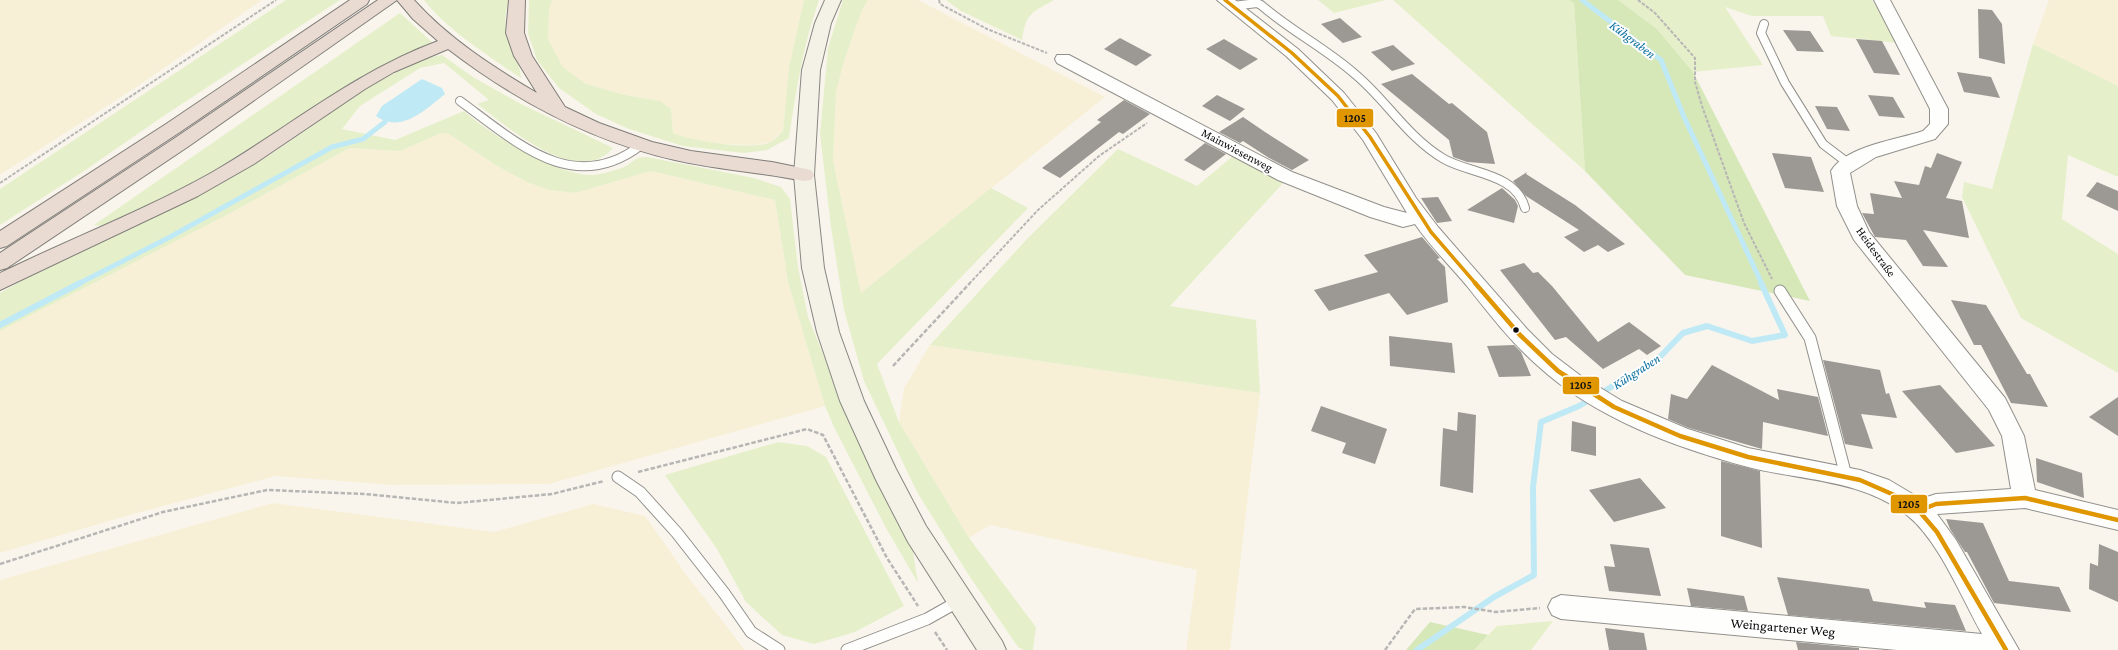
<svg xmlns="http://www.w3.org/2000/svg" width="2118" height="650" font-family="'Crimson Pro',serif">
<style>
.farmland{fill:#f7f0d7}
.green{fill:#e5f0ca}
.forest{fill:#d6e7b8}
.water{fill:#c0e9f6}
.lines{fill:none;stroke-linecap:round;stroke-linejoin:round}
.stream-far1{stroke:#c0e9f6;stroke-width:5}
.stream{stroke:#c0e9f6;stroke-width:6}
.building{fill:#9c9893}
.lane-far1-casing{stroke:#92908c;stroke-width:10}
.lane-casing{stroke:#92908c;stroke-width:13}
.street-casing{stroke:#92908c;stroke-width:2}
.secondary-casing{stroke:#888682;stroke-width:2}
.highway-casing{stroke:#7f7d79;stroke-width:2}
.path-far1{stroke:#b7b6b5;stroke-width:2;stroke-dasharray:3.5 1.5;stroke-linecap:butt}
.path{stroke:#b7b6b5;stroke-width:2.5;stroke-dasharray:4.5 2;stroke-linecap:butt}
.lane-far1{stroke:#fefefc;stroke-width:8}
.lane{stroke:#fefefc;stroke-width:11}
.street{fill:#fefefc;fill-rule:evenodd}
.secondary{fill:#f4f1e6;fill-rule:evenodd}
.highway{fill:#e9dad2;fill-rule:evenodd}
.bus-1-far1-casing{stroke:#fff;stroke-width:6}
.bus-1-casing{stroke:#fff;stroke-width:8}
.bus-1-far1{stroke:#df9601;stroke-width:3.5}
.bus-1{stroke:#df9601;stroke-width:4.5}
.bus-dot{fill:#0a0a0a;stroke:#fff;stroke-width:1.5}
.labels{text-anchor:middle;stroke-width:4;stroke-linejoin:round;paint-order:stroke}
.street-label{font-size:12px;fill:#0a0a0a;stroke:#fff}
.water-label{font-size:13px;font-style:italic;fill:#0e71a0;stroke:#fff}
.near-street-label{font-size:14px;fill:#0a0a0a;stroke:#fff}
.line-badge{stroke:#fff;stroke-width:1.5}
.pale-badge-label{font-size:11px;text-anchor:middle;font-weight:bold;fill:#111}
</style>
<rect width="100%" height="100%" fill="#f9f5ec"/>
<g class="farmland">
<polygon points="0,0 262,0 138,86 0,175"/>
<polygon points="552,0 804,0 789,67 783,131 771,142 756,145 722,144 688,139 673,133 671,109 660,101 625,95 586,84 563,67 548,39 549,10"/>
<polygon points="868,0 918,0 1105,97 861,293 833,161 836,92 844,61 862,10"/>
<polygon points="2049,0 2118,0 2118,86 2033,44"/>
<polygon points="441,133 449,134 497,166 529,183 550,190 575,193 651,171 775,200 788,282 825,406 549,484 392,485 276,476 133,514 0,553 0,331 221,218 350,148 400,151"/>
<polygon points="930,345 1260,393 1230,650 1186,650 1197,570 990,525 969,538 899,422 904,388"/>
<polygon points="273,503 494,532 593,504 645,516 688,577 745,650 0,650 0,580"/>
</g>
<g class="green">
<polygon points="286,0 340,0 165,115 84,171 0,225 0,189"/>
<path d="M424,0H509C497,36 518,46 521,78C491,58 445,28 424,0Z"/>
<path d="M529,0H552L549,10L548,39L563,67L586,84L625,95L660,101L671,109L673,133C691,141 754,151 771,142C776,139 780,134 783,131L789,67L804,0H819C803,45 796,91 789,138L767,150L743,153L683,146L629,129L596,114L559,88L537,60L528,33Z"/>
<polygon points="843,0 868,0 862,10 844,61 836,92 833,161 861,293 991,188 1028,208 877,364 899,422 969,538 1036,627 1033,650 1024,650 1018,647 968,574 917,492 864,381 844,310 831,227 820,134 828,48"/>
<path d="M946,0H1054C1032,13 1026,12 1022,40L961,11Z"/>
<polygon points="1318,0 1386,0 1334,13"/>
<polygon points="1393,0 1568,0 1574,3 1585,171"/>
<polygon points="1618,0 1872,0 1899,43 1831,36 1823,16 1752,16 1725,7 1763,65 1693,72 1657,29"/>
<polygon points="400,13 432,42 362,76 312,111 208,174 174,193 101,226 94,225"/>
<polygon points="2033,44 2118,86 2118,177 2068,155 2062,219 2118,254 2118,373 2021,318 1962,197 1964,182 1992,189"/>
<path d="M442,55L473,77L519,103L613,148C578,189 508,127 477,104L489,100L444,63L420,68L360,106L342,129L395,140L464,111C489,134 559,177 594,175C602,174 618,170 626,166C636,160 635,157 647,157L754,178L781,187L790,199L798,267L808,317L838,391L912,546L918,583L886,528L834,427L825,406L788,282L775,200L651,171L575,193L550,190L529,183L497,166L449,134L441,133L400,151L350,148L221,218L0,331V293C83,245 174,212 257,163C305,134 346,97 397,72C412,64 425,57 442,55Z"/>
<polygon points="1118,149 1197,186 1233,156 1285,181 1170,306 1256,320 1260,393 930,345 1026,240"/>
<polygon points="778,442 807,446 826,457 904,606 855,632 814,644 782,635 746,602 717,549 665,475"/>
<polygon points="1553,621 1531,650 1474,650 1497,626"/>
</g>
<g class="forest">
<polygon points="1568,0 1618,0 1657,29 1693,72 1810,301 1685,275 1585,171 1574,3"/>
<polygon points="1430,622 1488,635 1474,650 1406,650"/>
</g>
<path class="water" d="M422,79L442,88L445,94C425,110 401,134 376,116L382,106Z"/>
<g class="lines">
<g class="stream-far1">
<polyline points="1582,0 1661,60 1684,117 1762,284"/>
<polyline points="78,284 170,237 332,147 363,139 385,122"/>
</g>
<g class="stream">
<polyline points="0,325 80,283"/>
<polyline points="1417,650 1494,597 1534,575 1533,487 1541,422 1579,406 1657,360 1683,333 1707,326 1752,341 1785,335 1761,283"/>
</g>
</g>
<g class="building">
<polygon points="1978,9 1992,10 2002,24 2005,64 1979,58"/>
<polygon points="1340,18 1362,37 1343,43 1321,24"/>
<polygon points="1783,30 1810,31 1824,52 1797,51"/>
<polygon points="1120,38 1152,55 1136,66 1104,49"/>
<polygon points="1224,39 1258,59 1240,70 1206,49"/>
<polygon points="1856,39 1882,41 1900,75 1874,73"/>
<polygon points="1393,45 1415,64 1392,71 1371,52"/>
<polygon points="1957,72 1991,77 2000,98 1964,92"/>
<polygon points="1412,74 1449,104 1452,103 1487,132 1495,164 1467,162 1453,157 1449,140 1381,84"/>
<polygon points="1217,95 1245,109 1230,121 1202,106"/>
<polygon points="1868,95 1893,97 1905,118 1879,116"/>
<polygon points="1124,100 1150,114 1123,134 1119,132 1060,178 1042,168 1101,122 1097,120"/>
<polygon points="1815,106 1837,107 1850,131 1827,129"/>
<polygon points="1243,117 1265,132 1309,160 1292,170 1269,158 1243,141 1240,143 1219,132"/>
<polygon points="1205,143 1226,154 1204,171 1184,160"/>
<polygon points="1772,153 1811,157 1824,192 1785,188"/>
<polygon points="1937,153 1962,162 1946,198 1962,201 1969,238 1923,230 1948,267 1923,266 1906,240 1875,237 1862,213 1874,214 1870,193 1902,198 1894,181 1919,185 1925,166 1931,168"/>
<polygon points="1527,172 1526,174 1575,205 1625,244 1608,252 1598,245 1584,252 1564,237 1579,230 1526,196 1513,181"/>
<polygon points="2097,182 2118,191 2118,211 2086,196"/>
<polygon points="1502,188 1515,200 1518,206 1514,223 1467,210"/>
<polygon points="1438,197 1452,221 1437,223 1421,198"/>
<polygon points="1422,237 1440,258 1437,259 1445,267 1448,302 1407,315 1389,293 1329,311 1314,290 1378,272 1364,255"/>
<polygon points="1524,263 1533,273 1538,272 1552,286 1598,342 1629,322 1661,346 1647,355 1639,349 1603,369 1566,337 1555,340 1500,270"/>
<polygon points="1951,300 1986,305 2027,374 2030,374 2048,407 2011,403 1981,345 1974,345"/>
<polygon points="1389,336 1452,343 1455,373 1390,366"/>
<polygon points="1514,345 1521,352 1531,376 1499,377 1487,346"/>
<polygon points="1823,360 1880,370 1886,394 1889,393 1897,418 1861,414 1873,449 1845,444"/>
<polygon points="1712,365 1779,400 1777,389 1818,397 1828,436 1763,422 1762,449 1689,428 1668,419 1671,394 1687,399"/>
<polygon points="1940,385 1995,446 1956,453 1902,391"/>
<polygon points="2118,397 2118,436 2089,417"/>
<polygon points="1321,406 1387,429 1375,464 1342,453 1346,443 1311,431"/>
<polygon points="1458,412 1476,415 1473,493 1440,486 1443,428 1457,431"/>
<polygon points="1572,421 1596,427 1596,456 1571,451"/>
<polygon points="2036,458 2082,473 2084,498 2037,482"/>
<polygon points="1721,461 1760,471 1762,548 1721,536"/>
<polygon points="1640,478 1666,508 1614,522 1589,490"/>
<polygon points="1946,519 1983,523 2009,581 2059,587 2071,612 1994,603 1967,552 1965,552 1950,529"/>
<polygon points="1610,544 1649,548 1661,596 1609,591 1604,566 1615,567"/>
<polygon points="2099,544 2118,552 2118,602 2089,589 2090,563 2098,566"/>
<polygon points="1777,577 1869,589 1873,601 1926,608 1924,602 1955,605 1966,631 1788,615"/>
<polygon points="1687,588 1744,596 1748,611 1691,606"/>
<polygon points="1605,628 1644,633 1647,650 1609,650"/>
<polygon points="1796,642 1859,648 1859,650 1798,650"/>
</g>
<g class="lines">
<defs>
<g id="lane-far1">
<path d="M1233,6L1257,3L1261,5C1291,31 1327,49 1356,75C1387,101 1408,138 1444,159C1470,174 1516,173 1525,208"/>
<polyline points="1764,24 1761,33 1785,83 1823,144 1848,163"/>
<path d="M460,101C515,141 572,197 640,146"/>
</g>
<g id="lane">
<polyline points="1780,291 1810,338 1846,476"/>
<polyline points="618,477 640,492 677,533 724,593 751,632 779,650"/>
<polyline points="847,650 927,619 959,601"/>
</g>
<path id="street" d="M1217,0H1235L1298,49L1344,93L1376,133L1416,198L1438,227L1527,329L1552,354L1581,376L1622,401L1688,429L1748,448L1860,470L1889,480L1921,499L1936,494L2011,489L2002,436L1989,410L1854,240L1837,206L1831,171C1846,146 1896,140 1923,131L1930,124V109L1874,0H1890L1948,109V124L1935,139L1876,157L1850,173L1857,206L1869,232L2005,398L2024,436L2035,490L2118,510V530L2025,508L1937,514L1956,540L2019,650H1897L1561,619L1552,615L1548,607L1552,599L1561,595L1982,634C1962,599 1939,541 1908,516C1862,479 1803,481 1748,467C1674,447 1595,418 1538,366C1511,342 1489,314 1467,286C1450,266 1430,246 1415,224L1403,227L1370,217L1278,180L1057,63L1055,59L1057,55H1069L1292,172L1384,207L1407,213L1363,140L1332,100L1286,56Z"/>
<polygon id="secondary" points="825,0 841,0 831,23 820,70 814,175 824,268 839,332 864,401 896,469 926,526 1002,641 1006,650 977,650 908,542 876,480 840,401 817,332 802,268 794,175 802,70 815,23"/>
<g id="highway">
<polygon points="350,0 369,0 367,4 180,132 7,246 0,248 0,231 166,124"/>
<path d="M378,0H414C448,38 493,67 537,93L514,56L506,33L509,0H525L524,33L532,56L565,107L599,123L652,142L691,151L772,162L811,170L814,175L811,180L804,181C761,172 718,170 675,160C591,141 516,101 448,49L394,72L365,89L254,164L198,196L0,290V273C70,239 143,211 211,173C287,129 354,72 438,41L413,19L397,0L189,146L7,268L0,270V253L175,138Z"/>
</g>
</defs>
<use href="#lane-far1" class="lane-far1-casing"/>
<use href="#lane" class="lane-casing"/>
<use href="#street" class="street-casing"/>
<use href="#secondary" class="secondary-casing"/>
<use href="#highway" class="highway-casing"/>
<g class="path-far1">
<polyline points="939,0 940,4 987,29 1047,53"/>
<polyline points="1638,0 1655,13 1695,58 1695,82 1702,106 1744,223 1772,279"/>
<polyline points="0,183 276,0"/>
<polyline points="969,284 1038,210 1099,156 1147,123"/>
</g>
<g class="path">
<polyline points="893,366 970,283"/>
<polyline points="638,472 807,429 823,435 887,558 918,606"/>
<polyline points="0,564 163,512 267,490 365,494 457,503 552,494 604,481"/>
<polyline points="935,632 947,650"/>
<polyline points="1385,650 1415,609 1464,607 1496,612 1540,608"/>
</g>
<use href="#lane-far1" class="lane-far1"/>
<use href="#lane" class="lane"/>
<use href="#street" class="street"/>
<use href="#secondary" class="secondary"/>
<use href="#highway" class="highway"/>
<defs>
<polyline id="bus-1-far1" points="1225,0 1292,53 1338,96 1370,137 1431,232 1476,284"/>
<g id="bus-1">
<polyline points="1475,283 1520,335 1558,371 1614,407 1680,436 1748,457 1860,480 1901,498 1919,511 1937,532 2006,650"/>
<polyline points="1918,511 1936,504 2025,498 2118,520"/>
</g>
</defs>
<use href="#bus-1-far1" class="bus-1-far1-casing"/>
<use href="#bus-1" class="bus-1-casing"/>
<use href="#bus-1-far1" class="bus-1-far1"/>
<use href="#bus-1" class="bus-1"/>
</g>
<circle class="bus-dot" cx="1516" cy="330" r="3.5"/>
<g class="labels">
<g class="street-label">
<text transform="translate(1237 150) rotate(28)" y="4">Mainwiesenweg</text>
<text transform="translate(1876 252) rotate(54)" y="4">Heidestraße</text>
</g>
<g class="water-label">
<text transform="translate(1633 39) rotate(37)" y="5">Kühgraben</text>
<text transform="translate(1636 371) rotate(-33)" y="5">Kühgraben</text>
</g>
<g class="near-street-label">
<text transform="translate(1783 627) rotate(5)" y="5">Weingartener Weg</text>
</g>
</g>
<g class="line-badge">
<rect x="1336" y="108" width="38" height="20" rx="4" fill="#df9601"/>
<rect x="1562" y="376" width="38" height="19" rx="4" fill="#df9601"/>
<rect x="1890" y="494" width="38" height="20" rx="4" fill="#df9601"/>
</g>
<g class="pale-badge-label">
<text x="1355" y="122">1205</text>
<text x="1581" y="389">1205</text>
<text x="1909" y="508">1205</text>
</g>
</svg>
